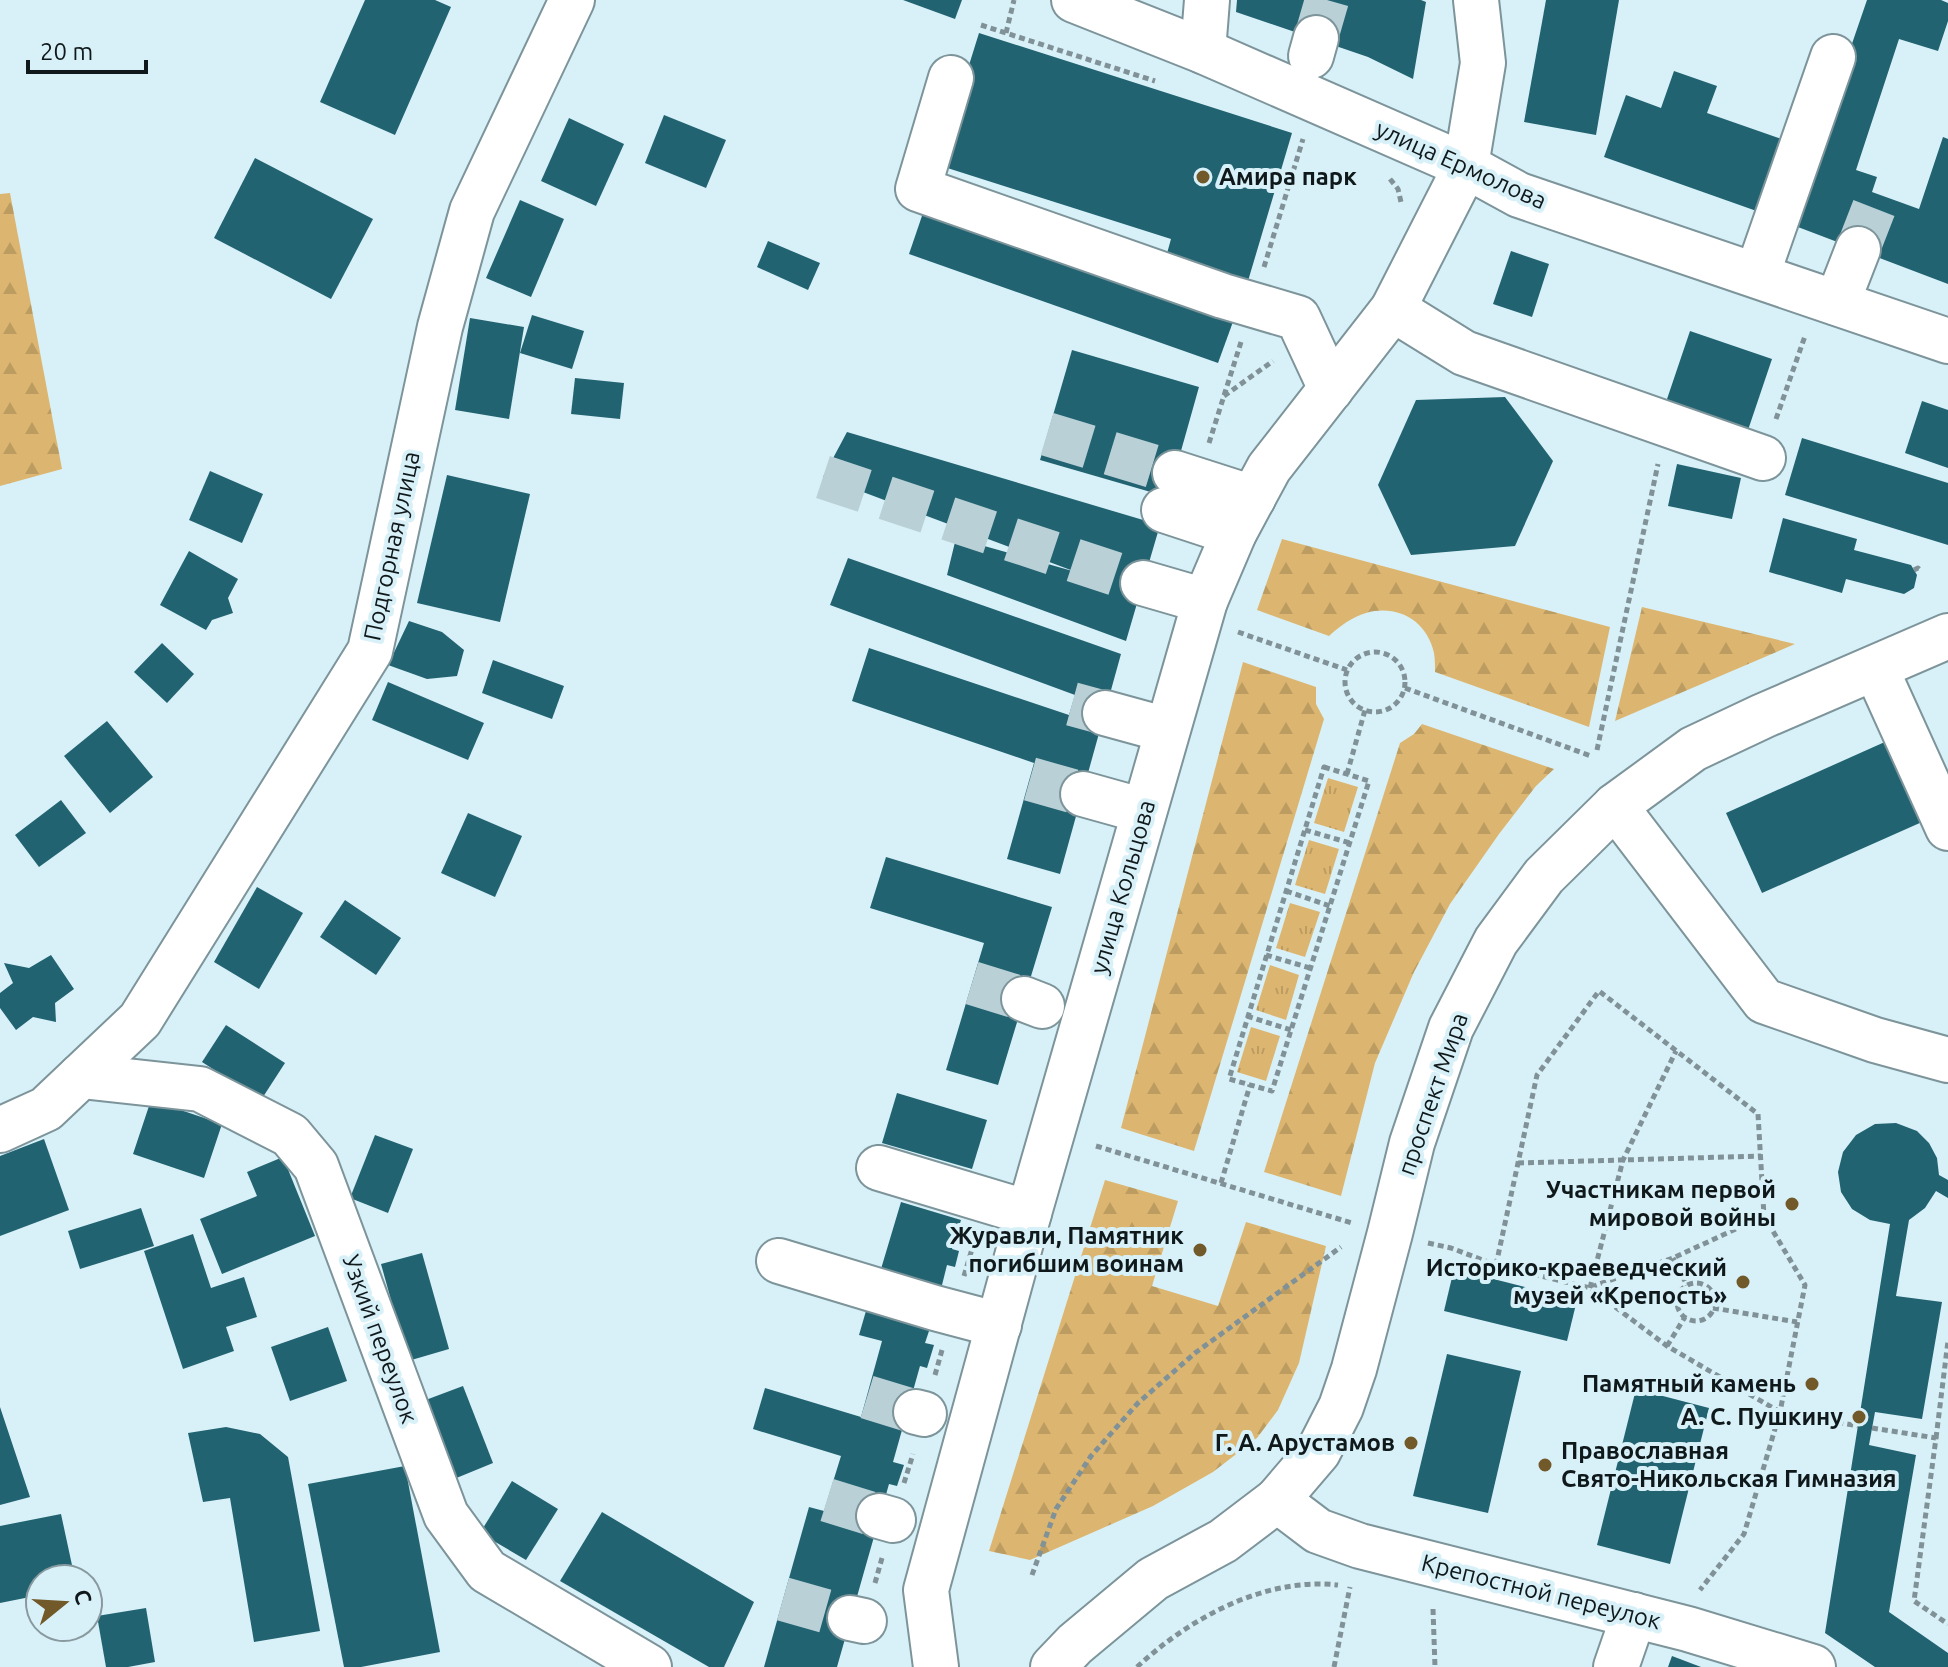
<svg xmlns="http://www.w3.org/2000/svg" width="1948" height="1667" font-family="Ubuntu,sans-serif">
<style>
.grass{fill:url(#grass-tufts)}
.forest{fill:url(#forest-firs)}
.building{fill:#226371}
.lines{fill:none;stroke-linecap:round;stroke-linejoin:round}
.minor-tunnel{stroke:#bad0d7;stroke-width:44;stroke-dasharray:44 22;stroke-linecap:butt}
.minor-casing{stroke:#7c949a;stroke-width:48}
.path{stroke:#809297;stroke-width:5;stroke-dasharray:6 4;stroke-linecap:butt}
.minor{stroke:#fff;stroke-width:44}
.poi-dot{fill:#72592a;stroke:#d8f1f8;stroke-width:3}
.labels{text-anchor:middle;stroke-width:8;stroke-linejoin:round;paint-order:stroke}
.street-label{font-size:24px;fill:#0f181a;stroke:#d8f1f8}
.poi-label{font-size:24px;font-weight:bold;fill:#0f181a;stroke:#d8f1f8;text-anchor:end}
</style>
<defs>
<pattern id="grass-tufts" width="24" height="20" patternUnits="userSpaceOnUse" patternTransform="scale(2)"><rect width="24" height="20" fill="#dcb671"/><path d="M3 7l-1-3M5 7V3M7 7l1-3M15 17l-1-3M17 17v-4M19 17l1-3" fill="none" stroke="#bc9c61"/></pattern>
<pattern id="forest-firs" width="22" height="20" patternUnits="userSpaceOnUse" patternTransform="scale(2)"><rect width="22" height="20" fill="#dcb671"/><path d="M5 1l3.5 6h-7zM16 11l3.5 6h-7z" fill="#bc9c61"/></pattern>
</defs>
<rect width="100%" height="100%" fill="#d8f1f8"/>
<g class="grass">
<polygon points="1328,778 1358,787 1344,832 1314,823"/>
<polygon points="1309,840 1339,849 1325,894 1295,885"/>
<polygon points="1290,903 1320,912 1305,957 1276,948"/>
<polygon points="1270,965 1299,975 1286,1020 1256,1010"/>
<polygon points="1251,1027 1280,1036 1266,1081 1237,1072"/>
</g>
<g class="forest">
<polygon points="10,193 62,469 0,486 0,194"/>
<path d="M1282,539L1610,627L1589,727L1435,672C1435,666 1435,659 1434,653C1427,621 1398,604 1366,613C1352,617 1340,626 1329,636L1257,610Z"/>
<polygon points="1642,607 1795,644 1615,721"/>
<polygon points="1243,662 1316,687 1316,704 1324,719 1194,1151 1121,1128"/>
<polygon points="1422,724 1554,769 1536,786 1499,834 1450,904 1414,972 1375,1063 1341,1196 1264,1172 1400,743 1414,734"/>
<polygon points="1105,1180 1178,1201 1152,1286 1218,1306 1246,1222 1326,1246 1299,1363 1278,1410 1257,1438 1213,1472 1153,1506 1030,1560 989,1551"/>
</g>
<g class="building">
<polygon points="365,0 435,0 451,7 395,135 320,102"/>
<polygon points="903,0 962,0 955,19"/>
<polygon points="1237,0 1421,0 1426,2 1413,79 1368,57 1236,12"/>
<polygon points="1546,0 1619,0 1596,135 1524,122"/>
<polygon points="1867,0 1941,0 1948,3 1948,21 1938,51 1899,39 1856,170 1877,177 1872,192 1919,209 1943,137 1948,139 1948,284 1790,224"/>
<polygon points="979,33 1292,133 1248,281 1166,257 1171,239 938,165"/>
<polygon points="1674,71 1717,86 1707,113 1790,142 1765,214 1604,157 1626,95 1661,108"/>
<polygon points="664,115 726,140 706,188 645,163"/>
<polygon points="569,118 624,144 596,206 541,181"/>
<polygon points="255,158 373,219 331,299 214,238"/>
<polygon points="520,200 564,219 531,297 486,278"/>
<polygon points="924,210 1234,319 1218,363 909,254"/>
<polygon points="768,241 820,263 808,290 757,267"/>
<polygon points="1511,251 1549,264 1532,317 1493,304"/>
<polygon points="532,315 584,331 572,369 520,353"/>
<polygon points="470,318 524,327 509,419 455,410"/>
<polygon points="1690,331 1772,359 1747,433 1665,405"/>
<polygon points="1072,350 1199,387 1168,497 1040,460"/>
<polygon points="575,378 624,383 620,419 571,414"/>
<polygon points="1505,397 1553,461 1515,546 1411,555 1378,485 1416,400"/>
<polygon points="1922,401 1948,410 1948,468 1905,453"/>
<polygon points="847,432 1160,525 1126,641 947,575 956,538 1076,572 823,477"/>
<polygon points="1802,438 1948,483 1948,545 1785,495"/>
<polygon points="1677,464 1741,478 1732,519 1668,506"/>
<polygon points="210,471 263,494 242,543 189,520"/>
<polygon points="447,475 530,494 500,622 417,603"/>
<polygon points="1783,518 1857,539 1854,550 1911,565 1917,575 1914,588 1904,594 1846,579 1842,593 1769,572"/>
<polygon points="189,551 238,579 228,598 233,613 212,620 206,630 160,605"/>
<polygon points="848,558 1121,654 1060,874 1007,859 1034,763 852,701 869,648 1069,715 1075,695 830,605"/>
<polygon points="409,621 442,632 464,650 457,676 427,679 388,665"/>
<polygon points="162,643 194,674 167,703 134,672"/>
<polygon points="493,660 564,686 552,719 482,693"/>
<polygon points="388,682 484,723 468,760 372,720"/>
<polygon points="107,721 153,777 110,813 64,756"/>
<polygon points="1887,741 1922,822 1762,893 1726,813"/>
<polygon points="61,800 86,833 39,867 15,835"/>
<polygon points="468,813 522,836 495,897 441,873"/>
<polygon points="886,857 1052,907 998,1085 946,1070 984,943 870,908"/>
<polygon points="257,887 303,913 259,989 214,962"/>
<polygon points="345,900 401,938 376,975 320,937"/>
<polygon points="51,955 74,989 55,1003 56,1022 33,1017 16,1030 0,1008 0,993 13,983 4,963 29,968"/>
<polygon points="226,1025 285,1063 261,1100 202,1062"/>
<polygon points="897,1093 987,1120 972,1169 882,1143"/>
<polygon points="151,1100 222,1124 204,1178 133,1154"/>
<polygon points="1896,1123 1917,1131 1929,1143 1937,1158 1939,1175 1948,1180 1948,1198 1936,1191 1925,1208 1909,1220 1896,1296 1942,1302 1922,1419 1875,1412 1869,1445 1916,1455 1889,1612 1948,1653 1948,1667 1875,1667 1825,1633 1890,1224 1870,1220 1852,1209 1841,1192 1838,1172 1843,1152 1856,1135 1875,1124"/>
<polygon points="375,1135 413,1149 388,1213 350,1198"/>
<polygon points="44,1139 69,1210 0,1236 0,1156"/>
<polygon points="283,1157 315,1236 222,1274 200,1219 257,1196 247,1172"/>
<polygon points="901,1202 961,1220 952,1249 959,1251 955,1267 947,1265 939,1297 878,1279"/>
<polygon points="141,1208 154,1246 80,1269 68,1231"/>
<polygon points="193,1234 211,1288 244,1277 257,1317 226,1327 234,1351 183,1369 144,1251"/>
<polygon points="422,1253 449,1349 408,1361 381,1264"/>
<polygon points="1454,1269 1577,1300 1567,1341 1444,1311"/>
<polygon points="868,1304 932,1322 925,1343 934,1345 927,1368 920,1366 893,1462 904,1465 897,1486 889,1484 837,1667 764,1667 809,1507 824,1511 841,1456 753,1429 765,1388 861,1417 882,1341 859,1335"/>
<polygon points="328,1327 347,1381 290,1401 271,1347"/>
<polygon points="1447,1354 1521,1371 1488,1513 1413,1496"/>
<polygon points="463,1386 493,1463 454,1479 423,1401"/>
<polygon points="1636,1389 1709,1408 1670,1564 1597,1545"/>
<polygon points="0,1407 30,1497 0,1505"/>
<polygon points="226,1427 260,1434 288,1457 320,1631 254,1642 230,1498 203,1502 188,1433"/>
<polygon points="405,1466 440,1652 361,1667 344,1667 308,1484"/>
<polygon points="512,1481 558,1509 526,1560 480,1533"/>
<polygon points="602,1512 754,1602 724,1667 709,1667 560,1581"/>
<polygon points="61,1514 75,1579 40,1579 40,1595 0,1603 0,1526"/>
<polygon points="146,1608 155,1662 128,1667 106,1667 97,1616"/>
<polygon points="1672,1656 1701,1667 1668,1667"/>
</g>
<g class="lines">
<g class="minor-tunnel">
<polyline points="1316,38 1327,0"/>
<polyline points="1858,249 1879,195"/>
<polyline points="1047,434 1175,473"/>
<polyline points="823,477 1143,583"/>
<polyline points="1072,704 1105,713"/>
<polyline points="1030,779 1083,794"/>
<polyline points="972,983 1024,999"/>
<polyline points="867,1397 916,1412"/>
<polyline points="827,1500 879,1516"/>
<polyline points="783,1599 850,1618"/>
</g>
<defs>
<g id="minor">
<polyline points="1074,0 1203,51 1466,166 1519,195 1948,341"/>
<polyline points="1203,51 1207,0"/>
<polyline points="1311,56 1316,38"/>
<polyline points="951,78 918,189 1223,296 1298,318 1331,389"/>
<polyline points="1757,275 1833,57"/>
<polyline points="1837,303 1858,249"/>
<polyline points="1393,309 1464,353 1763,458"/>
<polyline points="1175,473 1253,498"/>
<polyline points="1164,510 1234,533"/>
<polyline points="1143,583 1205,601"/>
<polyline points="1876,669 1948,828"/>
<polyline points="1105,713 1167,730"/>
<polyline points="1083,794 1144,811"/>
<polyline points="1615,806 1764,1001 1875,1040 1948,1060"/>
<polyline points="1024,999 1042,1006"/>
<polyline points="81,1076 200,1089 290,1135 316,1166 446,1515 487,1571 649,1667"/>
<polyline points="0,1130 46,1109 140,1020 370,651 440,327 472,211 572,0"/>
<polyline points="879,1168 1029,1213"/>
<polyline points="779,1261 935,1308 999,1325"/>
<polyline points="916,1412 924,1414"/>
<polyline points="1277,1500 1318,1531 1360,1546 1688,1629 1813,1667"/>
<polyline points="879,1516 893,1520"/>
<polyline points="850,1618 864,1621"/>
<polyline points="936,1667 926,1590 1029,1213 1205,601 1234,533 1269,468 1393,309 1466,166 1483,63 1476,0"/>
<polyline points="1053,1667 1075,1644 1153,1579 1223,1541 1277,1500 1318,1452 1341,1407 1354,1369 1390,1233 1412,1143 1451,1028 1496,941 1544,876 1615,806 1693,749 1763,716 1948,636"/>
<polyline points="1616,1667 1634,1615"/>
</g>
</defs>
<use href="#minor" class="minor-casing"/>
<g class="path">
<polyline points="981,25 1155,81"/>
<polyline points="1006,33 1014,0"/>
<polyline points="1390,179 1398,189 1401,202"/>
<polyline points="1264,267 1303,139"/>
<polyline points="1224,396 1273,361"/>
<polyline points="1776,419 1805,336"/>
<polyline points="1209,443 1241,342"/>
<polyline points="1914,570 1918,568 1921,571"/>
<polyline points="1238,632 1347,670"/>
<circle cx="1375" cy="682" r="30"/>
<polyline points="1405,688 1591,756"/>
<polyline points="1597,750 1658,464"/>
<polygon points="1324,767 1369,781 1272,1091 1229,1079"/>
<polyline points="1347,774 1365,710"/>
<polyline points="1305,830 1350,843"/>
<polyline points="1286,891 1330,906"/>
<polyline points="1266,955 1310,968"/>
<polyline points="1247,1016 1291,1030"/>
<polyline points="1096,1146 1352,1223"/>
<polyline points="1518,1163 1761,1156"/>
<polyline points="1221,1183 1250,1085"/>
<polyline points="1428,1243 1451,1248 1496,1265 1590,1288 1667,1346 1780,1412 1744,1534 1700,1590"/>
<polyline points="1673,1258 1687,1285"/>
<polyline points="1496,1265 1537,1075 1599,991 1758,1114 1764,1216 1805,1285 1780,1412 1858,1426"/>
<polyline points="964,1276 975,1239"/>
<circle cx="1696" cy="1302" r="19"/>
<polyline points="1591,1287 1673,1258 1764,1216"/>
<polyline points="1590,1288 1623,1160 1676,1051"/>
<polyline points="1713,1308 1797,1322"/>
<polyline points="1667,1346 1685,1317"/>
<polyline points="935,1375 942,1350"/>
<polyline points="1872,1428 1936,1438 1914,1601 1948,1624"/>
<polyline points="1936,1438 1948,1341"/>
<polyline points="904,1483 913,1454"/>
<polyline points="1032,1575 1056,1509 1091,1456 1138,1403 1195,1353 1341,1247"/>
<polyline points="875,1583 882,1558"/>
<polyline points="1433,1609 1435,1667"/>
<path d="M1137,1667C1190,1618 1264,1577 1338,1585"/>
<polyline points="1334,1667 1350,1587"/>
</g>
<use href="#minor" class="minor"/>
</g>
<g class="poi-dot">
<circle cx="1203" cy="177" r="8"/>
<circle cx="1792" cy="1204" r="8"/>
<circle cx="1200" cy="1250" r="8"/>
<circle cx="1743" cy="1282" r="8"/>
<circle cx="1812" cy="1384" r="8"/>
<circle cx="1859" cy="1417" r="8"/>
<circle cx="1411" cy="1443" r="8"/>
<circle cx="1545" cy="1465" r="8"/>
</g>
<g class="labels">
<g class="street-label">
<text transform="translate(1461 165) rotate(24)" y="8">улица Ермолова</text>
<text transform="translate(392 546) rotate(-78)" y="8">Подгорная улица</text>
<text transform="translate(1123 887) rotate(-74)" y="8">улица Кольцова</text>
<text transform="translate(1433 1094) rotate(-71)" y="8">проспект Мира</text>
<text transform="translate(380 1339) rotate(70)" y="8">Узкий переулок</text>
<text transform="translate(1541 1592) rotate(14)" y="8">Крепостной переулок</text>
</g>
<g class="poi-label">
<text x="1219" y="185" text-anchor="start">Амира парк</text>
<text x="1776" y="1198">Участникам первой<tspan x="1776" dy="28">мировой войны</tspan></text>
<text x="1184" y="1244">Журавли, Памятник<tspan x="1184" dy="28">погибшим воинам</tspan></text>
<text x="1727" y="1276">Историко-краеведческий<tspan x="1727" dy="28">музей «Крепость»</tspan></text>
<text x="1796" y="1392">Памятный камень</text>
<text x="1843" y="1425">А. С. Пушкину</text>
<text x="1395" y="1451">Г. А. Арустамов</text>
<text x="1561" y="1459" text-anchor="start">Православная<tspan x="1561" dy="28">Свято-Никольская Гимназия</tspan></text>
</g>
</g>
<g transform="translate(64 1603) rotate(72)"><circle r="38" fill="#d8f1f8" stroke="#889a9f" stroke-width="2"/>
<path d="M0-6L14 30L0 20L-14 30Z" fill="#72592a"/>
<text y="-12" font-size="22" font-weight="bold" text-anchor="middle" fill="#0f181a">С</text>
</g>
<path d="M28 60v12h118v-12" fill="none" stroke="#0f181a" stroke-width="4"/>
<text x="40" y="60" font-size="24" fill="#0f181a" stroke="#d8f1f8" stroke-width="6" paint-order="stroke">20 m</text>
</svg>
